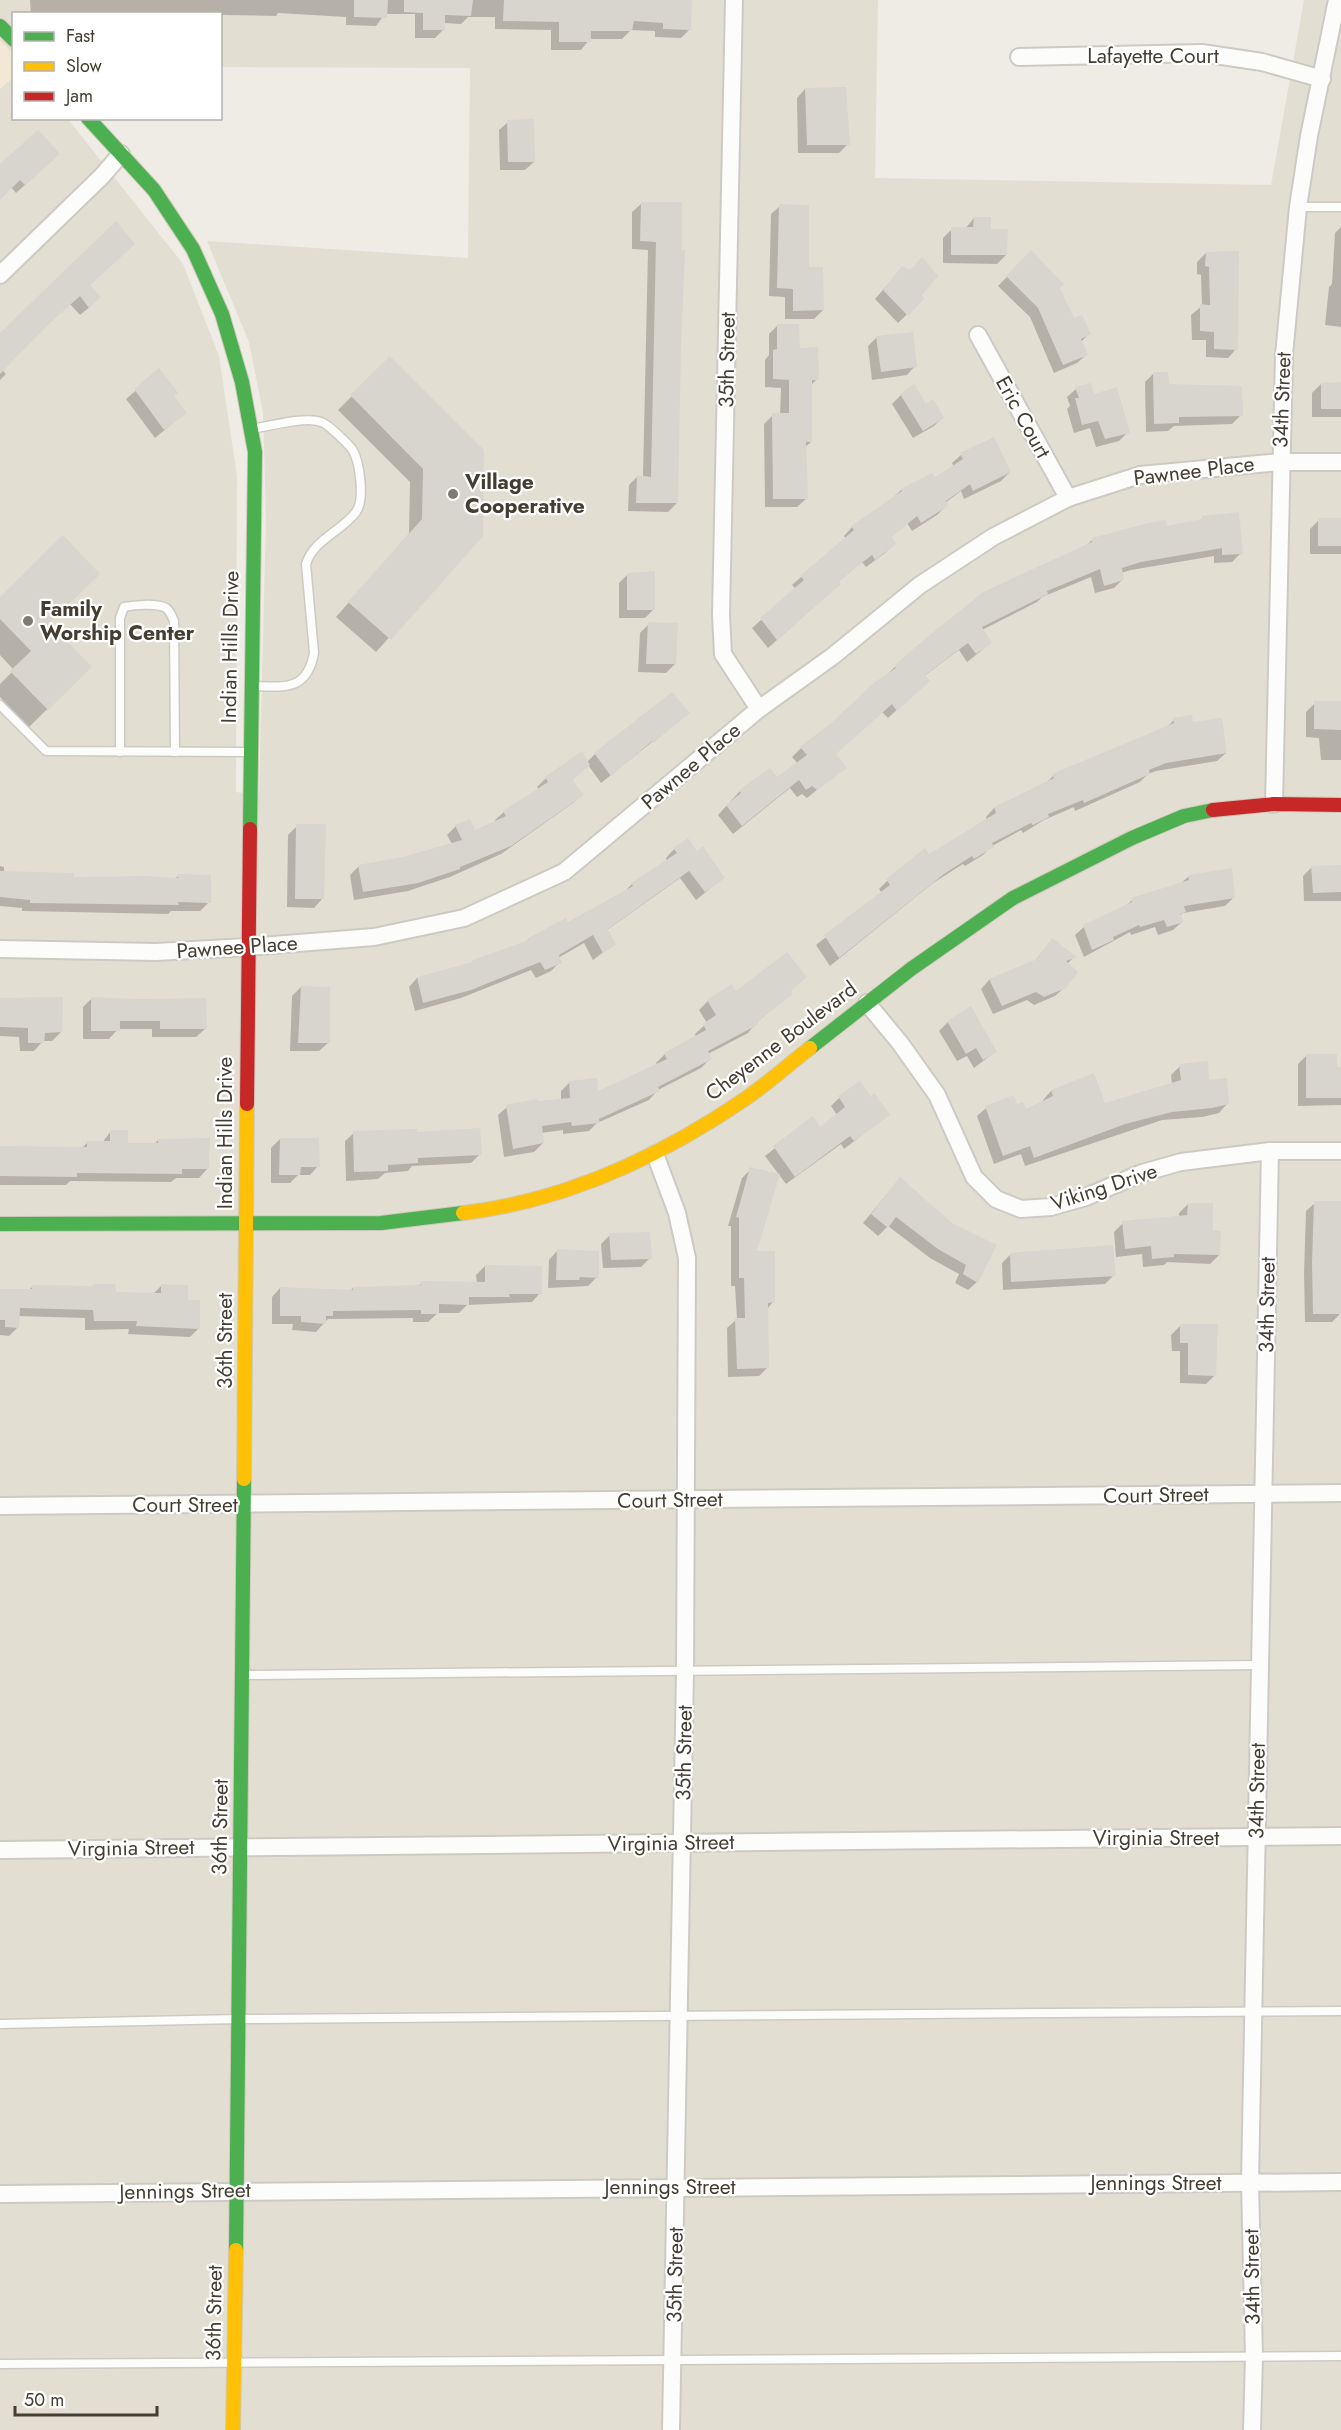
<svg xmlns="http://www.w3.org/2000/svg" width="1341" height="2430" font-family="Jost,sans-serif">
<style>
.residential{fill:#e3ded2}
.commercial{fill:#f3e8d6}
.shadow{fill:#0003}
.building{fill:#d7d5ce}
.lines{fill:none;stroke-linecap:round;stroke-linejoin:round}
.lane-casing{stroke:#cccac3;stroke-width:11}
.street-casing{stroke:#cccac3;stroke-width:20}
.fast-casing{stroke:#cec9bb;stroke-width:16}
.slow-casing{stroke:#cec9bb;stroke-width:16}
.jam-casing{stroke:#cec9bb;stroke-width:16}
.lane{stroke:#fcfcfb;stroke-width:8}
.street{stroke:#fcfcfb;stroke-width:16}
.fast{stroke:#4caf50;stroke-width:14}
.slow{stroke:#ffc107;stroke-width:14}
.jam{stroke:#c62828;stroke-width:14}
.poi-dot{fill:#807a71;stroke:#fff;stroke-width:2}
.labels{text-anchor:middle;stroke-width:4.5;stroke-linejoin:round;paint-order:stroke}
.street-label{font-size:21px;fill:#443d32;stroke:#fff}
.poi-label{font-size:21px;font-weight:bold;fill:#443d32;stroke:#fff;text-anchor:start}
</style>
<rect width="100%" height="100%" fill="#eeece5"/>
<polygon class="residential" points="0,0 878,0 875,178 1271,185 1304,0 1341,0 1341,2430 0,2430 0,89 13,77 14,118 68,119 183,264 219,356 237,476 236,792 259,795 266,520 263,413 249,342 207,241 468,258 470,68 221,67 220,14 14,14 13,54 0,41"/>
<polygon class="commercial" points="0,41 14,54 13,77 0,89"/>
<g class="shadow">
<polygon points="30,0 690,0 690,29 681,38 655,37 655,31 631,30 622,39 590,39 581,50 551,50 551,30 495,29 495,17 468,17 461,24 444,23 444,29 435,38 415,38 415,14 385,14 376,26 346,25 346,17 278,13 276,16 223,15 221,18 220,14 31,14"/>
<polygon points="805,89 848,144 839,153 798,153 797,98"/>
<polygon points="508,122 534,162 525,170 500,170 499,130"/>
<polygon points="49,163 16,193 11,187 0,198 0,168"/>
<polygon points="641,204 681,204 677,503 668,512 628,511 629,485 637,477 643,477 648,250 632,249 632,212"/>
<polygon points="780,206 823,310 814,319 785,319 785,297 769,296 771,214"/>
<polygon points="974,218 1006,255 997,264 943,263 943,238 952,229 965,229"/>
<polygon points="1341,227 1341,327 1325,325 1329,287 1332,284 1335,233"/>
<polygon points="1031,252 1073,320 1089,334 1081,342 1086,355 1077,363 1054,373 1030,317 998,286"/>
<polygon points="1206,253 1236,349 1228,358 1206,357 1206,340 1192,340 1191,315 1202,306 1201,275 1197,274 1197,262"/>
<polygon points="902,268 923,299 898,323 875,299"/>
<polygon points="88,286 91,306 80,315 70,304 43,328 2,370 6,374 0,380 0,335"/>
<polygon points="777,326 799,349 817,379 810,386 811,442 804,448 806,499 797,507 765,507 764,424 773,415 780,415 781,388 765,387 765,360 769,355 769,334"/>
<polygon points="877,337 915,366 907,375 872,380 868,346"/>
<polygon points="390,358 482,535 376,652 336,617 409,534 410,482 338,410"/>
<polygon points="159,371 173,396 185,413 155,438 126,399"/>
<polygon points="1154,373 1168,386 1241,415 1232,424 1174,426 1168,431 1146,432 1145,382"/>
<polygon points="1321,384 1341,384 1341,417 1312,417 1312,393"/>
<polygon points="1076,389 1093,395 1128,432 1119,441 1096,447 1090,428 1074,433 1067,409 1070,406 1067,397"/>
<polygon points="901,395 925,406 943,417 934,426 913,438 892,404"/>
<polygon points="994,439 1010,472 1001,481 964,499 961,491 945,503 946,506 937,515 912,531 907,523 890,537 894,544 885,553 866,567 862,562 838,582 831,592 768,648 752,628 796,589 792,585 801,577 846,539 844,536 852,527 892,499 901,490 935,479 954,467 952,463 961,455"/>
<polygon points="1203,518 1241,553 1232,562 1214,563 1214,556 1131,570 1121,573 1123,579 1114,588 1095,593 1091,577 1042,597 1037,602 982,630 990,642 981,651 967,662 959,650 924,676 920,689 888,718 882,712 835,754 845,767 807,798 802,794 797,797 790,788 733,834 718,815 740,791 777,779 798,764 792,757 801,748 832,725 895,667 1085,547 1092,540 1166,528 1200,520"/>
<polygon points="1341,519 1341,554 1310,554 1310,529 1319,520"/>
<polygon points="628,574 653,610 645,618 619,618 619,583"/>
<polygon points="0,599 47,623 90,667 29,727 0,697 0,684 14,670 0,655"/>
<polygon points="649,624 675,664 666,673 638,672 640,633"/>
<polygon points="1315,703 1341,703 1341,760 1321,760 1319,738 1306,737 1306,712"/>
<polygon points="688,713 601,783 588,765 571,781 582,795 573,803 501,854 450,877 408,891 354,900 350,875 359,866 403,859 452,844 447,835 456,826 475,832 496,822 495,820 504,812 539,790 537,787 546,778 581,753 587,762 595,754"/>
<polygon points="1174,720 1192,724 1226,753 1217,761 1156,771 1148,774 1140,782 1075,811 1074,807 1044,820 1023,833 1021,830 992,846 983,855 965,866 963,864 933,883 830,966 816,945 882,893 879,889 887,881 987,820 986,817 994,808 1044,785 1053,776 1165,729"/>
<polygon points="297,826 322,899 314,908 287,907 288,835"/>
<polygon points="674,849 696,853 723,878 696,900 680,878 607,930 614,944 593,960 584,943 558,958 560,962 551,971 536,978 531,970 461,998 415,1011 409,987 417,978 470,965 473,961 525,943 529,939 567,924 623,893 632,884 667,861 666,858"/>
<polygon points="0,866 4,867 4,872 73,879 175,879 178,876 209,902 200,911 171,911 168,914 22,911 22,908 0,906"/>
<polygon points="1312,867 1341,867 1341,901 1304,901 1303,876"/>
<polygon points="1189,876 1234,897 1225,906 1183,913 1179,916 1182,922 1173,930 1158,935 1155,927 1131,935 1130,932 1084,957 1075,935 1084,927 1124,908 1132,900 1180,884"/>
<polygon points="1052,940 1074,957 1067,964 1065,987 1055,996 1034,1005 1027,1000 993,1014 981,989 989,980 1034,962"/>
<polygon points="731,986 736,993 790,992 791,994 756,1023 748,1033 708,1054 710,1059 701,1068 658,1090 649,1100 597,1123 589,1131 563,1134 563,1130 541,1133 543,1143 534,1152 504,1157 498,1115 507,1107 561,1101 561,1091 570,1082 596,1093 657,1065 656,1063 665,1054 696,1037 695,1034 707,1023 699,1010 708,1001"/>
<polygon points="301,987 328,1043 319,1051 290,1051 292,996"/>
<polygon points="92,998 205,1029 196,1037 152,1037 152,1029 118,1029 109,1039 83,1039 83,1007"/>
<polygon points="0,1000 61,1032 52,1041 43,1041 34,1051 20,1051 19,1037 0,1036"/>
<polygon points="948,1022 995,1052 974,1068 967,1056 957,1061 939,1031"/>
<polygon points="1307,1055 1341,1069 1341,1105 1298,1106 1298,1064"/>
<polygon points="1180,1066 1208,1082 1227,1104 1219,1113 1202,1117 1162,1120 1025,1166 1021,1154 994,1164 977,1116 986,1108 1013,1097 1017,1106 1025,1111 1043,1102 1043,1100 1051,1091 1093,1075 1104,1104 1172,1084 1171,1075"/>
<polygon points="839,1098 870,1099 888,1115 844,1149 841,1144 786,1184 765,1156 812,1119 819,1129 837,1115 831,1106"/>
<polygon points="111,1131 127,1145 154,1145 158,1140 207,1169 199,1178 176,1178 171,1182 70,1181 66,1185 0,1185 0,1147 82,1148 87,1143 102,1143"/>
<polygon points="354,1133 415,1133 480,1154 471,1163 412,1166 408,1171 385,1173 378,1179 346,1181 345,1141"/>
<polygon points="280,1139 318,1166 310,1175 298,1175 290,1183 271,1183 271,1148"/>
<polygon points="751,1169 755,1253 773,1302 767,1309 767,1368 759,1376 728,1377 727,1328 737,1319 735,1286 731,1286 731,1226 728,1226 742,1178"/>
<polygon points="892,1188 952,1225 977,1282 968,1290 955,1283 959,1274 930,1258 888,1226 878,1236 863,1223"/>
<polygon points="1315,1203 1341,1285 1341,1313 1332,1322 1305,1322 1304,1273 1306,1211"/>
<polygon points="1188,1204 1212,1232 1219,1255 1210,1264 1167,1262 1164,1265 1143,1267 1142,1254 1116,1257 1114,1232 1123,1223 1179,1217 1179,1213"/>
<polygon points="610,1235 650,1258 641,1267 603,1268 601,1244"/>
<polygon points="557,1251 597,1277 588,1286 548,1288 549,1260"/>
<polygon points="1011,1254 1114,1275 1105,1284 1003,1290 1002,1263"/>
<polygon points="485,1266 540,1293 532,1302 467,1305 459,1313 438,1313 428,1322 413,1322 413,1318 328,1319 316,1332 292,1330 293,1324 272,1324 272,1297 280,1288 350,1291 353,1288 418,1286 422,1283 477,1283 476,1275"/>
<polygon points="94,1285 115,1294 153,1294 162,1285 187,1301 199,1328 190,1337 128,1334 129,1329 85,1330 85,1318 18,1316 18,1327 9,1336 0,1335 0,1290 29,1290 32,1287 92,1287"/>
<polygon points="1180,1326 1215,1375 1206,1384 1180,1383 1180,1351 1172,1351 1171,1335"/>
</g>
<g class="building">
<polygon points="354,0 388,0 387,18 354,17"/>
<polygon points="404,0 473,0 471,16 445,15 445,30 423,30 423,13 404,12"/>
<polygon points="504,0 692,0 691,30 663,29 663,23 634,21 632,31 591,31 591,42 559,42 559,22 503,21"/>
<polygon points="846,87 850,145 807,145 805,88"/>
<polygon points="534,119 535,162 508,162 507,120"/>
<polygon points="38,130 60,154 25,185 20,180 0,200 0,164"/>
<polygon points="641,202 682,202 682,250 685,250 681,346 678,503 636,503 637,475 651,477 656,242 640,241"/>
<polygon points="779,204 809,205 809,267 823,267 824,310 793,311 793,289 777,288"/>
<polygon points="974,217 991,217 991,229 1008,229 1007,255 951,255 951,227 973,227"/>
<polygon points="116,221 135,244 90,285 101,297 89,308 80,296 51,322 0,374 0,333"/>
<polygon points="1031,250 1064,284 1060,288 1074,318 1082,315 1091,334 1081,339 1088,355 1063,365 1038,308 1006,276"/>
<polygon points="1239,251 1238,350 1214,349 1214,332 1200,331 1200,304 1210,305 1209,267 1205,266 1206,252"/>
<polygon points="922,257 938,276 922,295 924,299 908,316 883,290 902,266 910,270"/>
<polygon points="777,324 799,324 800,348 818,347 819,380 812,380 812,442 806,442 808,499 773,499 772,413 789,413 789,380 773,379 773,350 777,349"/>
<polygon points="913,332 917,367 881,372 876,336"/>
<polygon points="390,356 484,450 483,536 391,640 348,602 422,519 423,469 350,395"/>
<polygon points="159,368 178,393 174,396 187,413 164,430 134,389"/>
<polygon points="1153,372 1168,372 1169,384 1242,386 1243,416 1179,417 1179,423 1154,424"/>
<polygon points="1341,382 1341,409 1321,409 1321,383"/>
<polygon points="1091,383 1094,394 1117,387 1130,433 1105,439 1098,421 1082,425 1075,398 1079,398 1075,387"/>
<polygon points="914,384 926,404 933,399 944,418 923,431 900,394"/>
<polygon points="994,437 1011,472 973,491 970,484 946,501 948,506 921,523 917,516 892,537 896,544 875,560 872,555 839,581 841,584 777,640 760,618 804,580 800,576 854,530 851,526 902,491 900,489 932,473 935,477 963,459 960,453"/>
<polygon points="1239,512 1243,554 1222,555 1222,548 1141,562 1122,568 1124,580 1104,586 1100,569 1047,591 1048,594 982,627 992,643 976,654 968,643 925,675 930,681 897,711 892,704 836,754 847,768 817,790 812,786 806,790 799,780 742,826 726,805 741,793 739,790 770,768 777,777 807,755 800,747 831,723 875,682 896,668 894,666 914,648 983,592 1092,542 1092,538 1144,524 1165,520 1167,526 1202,519 1202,516"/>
<rect x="1318" y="518" width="23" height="28"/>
<polygon points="63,535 100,574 49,623 92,667 48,710 10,671 31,651 0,619 0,597"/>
<polygon points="655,571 655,610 627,610 627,573"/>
<polygon points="648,622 678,623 676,664 646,664"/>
<polygon points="672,692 690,713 653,743 652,741 611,776 594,753"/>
<polygon points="1314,701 1341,701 1341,730 1314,729"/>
<polygon points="1192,715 1193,722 1222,718 1227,753 1166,763 1149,770 1150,774 1084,803 1083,800 1048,814 1049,817 1033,825 1031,823 992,843 994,847 974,859 972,856 944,874 839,958 824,935 890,885 886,879 925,848 929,854 996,813 994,807 1054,778 1052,774 1174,723 1173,718"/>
<polygon points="582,751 590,765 572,780 584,795 511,846 460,867 460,869 418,883 363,892 358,865 403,857 462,840 455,825 470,819 475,830 506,816 503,811 548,782 545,777"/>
<polygon points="296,824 326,824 324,899 295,899"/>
<polygon points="688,838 697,851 703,846 725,878 705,892 689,871 608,929 616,945 603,953 593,935 559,955 562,963 545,970 540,962 471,990 423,1003 417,977 473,962 473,960 529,940 528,938 566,918 568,922 633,886 631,883 677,853 673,848"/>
<polygon points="1341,865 1341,892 1313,893 1311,866"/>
<polygon points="1232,868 1235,898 1184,906 1186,912 1180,914 1184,922 1167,927 1164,920 1140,927 1139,925 1113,937 1114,940 1092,950 1083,925 1132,902 1131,898 1189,880 1188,875"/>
<polygon points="0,871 74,873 74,877 144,876 178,878 178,874 211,875 211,903 178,902 179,905 30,903 30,900 0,897"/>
<polygon points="1052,938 1077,957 1066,961 1078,972 1066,988 1044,997 1036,992 1002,1006 989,979 1037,959"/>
<polygon points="787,952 807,977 791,991 793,994 757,1022 759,1024 708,1051 712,1059 658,1087 660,1091 599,1119 600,1123 572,1126 571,1122 542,1126 544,1143 513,1149 506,1105 537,1099 538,1101 570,1098 569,1081 597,1078 598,1091 667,1059 664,1053 706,1030 703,1024 716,1015 707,1000 732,984 736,991"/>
<polygon points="301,986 330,987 330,1043 298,1043"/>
<polygon points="63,997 62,1032 45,1033 44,1043 28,1043 28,1028 0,1027 0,998"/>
<polygon points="91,997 138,999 206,998 207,1029 160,1029 160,1021 120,1021 120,1031 91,1031"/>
<polygon points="971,1006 997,1052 983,1060 976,1048 966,1054 947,1021"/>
<polygon points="1306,1054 1337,1054 1337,1067 1341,1067 1341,1098 1306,1098"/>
<polygon points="1208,1061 1209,1080 1227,1078 1229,1104 1212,1108 1172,1112 1125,1124 1034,1158 1030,1146 1003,1156 985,1106 1014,1095 1017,1104 1023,1102 1026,1109 1053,1096 1051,1090 1094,1073 1105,1103 1181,1080 1179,1064"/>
<polygon points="860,1081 871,1097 874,1093 890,1115 854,1141 850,1136 795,1177 773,1146 813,1116 820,1127 845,1107 838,1096"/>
<polygon points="480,1128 482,1155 418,1158 418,1163 388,1165 388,1171 354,1172 353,1131 417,1129 417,1132"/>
<polygon points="110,1130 128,1130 128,1143 158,1143 158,1139 210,1138 209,1169 182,1169 182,1174 77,1173 77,1177 0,1176 0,1146 87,1147 87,1141 110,1141"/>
<polygon points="280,1138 319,1138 320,1167 301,1167 300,1175 279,1175"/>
<polygon points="750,1167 780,1174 757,1251 775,1251 775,1302 768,1303 769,1368 737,1369 735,1318 745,1318 744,1278 739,1278 739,1218 736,1217"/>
<polygon points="900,1177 952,1223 997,1245 978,1283 963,1274 966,1265 938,1249 896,1217 888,1228 871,1214"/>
<polygon points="1314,1201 1341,1201 1341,1314 1313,1314 1312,1263"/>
<polygon points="1188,1203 1213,1203 1213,1230 1221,1231 1220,1255 1174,1254 1174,1257 1152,1259 1151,1246 1125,1249 1122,1221 1187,1215"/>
<polygon points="650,1232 652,1259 611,1260 609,1233"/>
<polygon points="1113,1245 1116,1276 1011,1282 1010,1253"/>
<polygon points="557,1249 599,1251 599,1278 580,1277 579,1280 556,1280"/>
<polygon points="485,1265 542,1266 542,1294 509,1294 510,1297 469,1297 469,1305 439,1304 439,1314 421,1314 421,1310 333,1311 333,1316 326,1316 326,1324 301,1322 301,1316 280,1316 280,1287 353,1290 353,1287 421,1285 421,1281 485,1282"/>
<polygon points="93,1284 115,1284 116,1292 161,1293 161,1284 188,1285 188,1300 200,1300 200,1329 136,1326 137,1321 94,1321 93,1310 20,1308 19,1328 5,1327 5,1320 0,1320 0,1289 32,1289 32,1285 93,1286"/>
<polygon points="1180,1324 1218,1324 1216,1376 1188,1375 1188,1343 1180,1343"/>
</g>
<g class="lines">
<defs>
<g id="lane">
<polyline points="1298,207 1341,207"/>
<path d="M252,429C270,426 305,416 321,422C327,423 348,444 352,449C360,461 365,500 356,512C341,532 314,539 306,564L314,653C307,691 285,687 254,686"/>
<polyline points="0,705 46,751 248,752"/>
<path d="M120,752V618L124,607C134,605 157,603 166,608C170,611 172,616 174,621L175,752"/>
<polyline points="243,1675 1260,1665"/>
<polyline points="0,2024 239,2019 1341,2011"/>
<polyline points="0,2364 1341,2356"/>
</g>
<g id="street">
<polyline points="734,0 721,615 723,654 759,709"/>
<polyline points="1019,57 1202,53 1262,62 1322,79"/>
<polyline points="0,275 102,176 121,154"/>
<polyline points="978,335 1068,498"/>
<polyline points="1274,804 1284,355 1298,207 1309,136 1337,0"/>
<polyline points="0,949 156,952 247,947 374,937 464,918 564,872 759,709 833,656 920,585 993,537 1068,498 1140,475 1280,462 1341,462"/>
<polyline points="867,1003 900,1043 937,1095 974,1177 996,1199 1021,1209 1051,1207 1086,1197 1142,1173 1181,1162 1270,1151 1341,1151"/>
<polyline points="655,1154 677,1213 687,1258 685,1672 671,2430"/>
<polyline points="0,1506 1341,1493"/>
<polyline points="0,1850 1341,1836"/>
<polyline points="0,2194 1341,2182"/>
<polyline points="1252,2430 1254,2357 1250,2182 1270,1151"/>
</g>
<g id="fast">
<polyline points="0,26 14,40"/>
<polyline points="88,118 154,190 193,249 222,314 242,382 255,452 250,829"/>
<polyline points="810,1048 911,969 1013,898 1132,838 1184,816 1213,810"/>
<polyline points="0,1224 381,1223 463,1213"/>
<polyline points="236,2250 244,1479"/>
</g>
<g id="slow">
<path d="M463,1213C565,1201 660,1157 745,1099C767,1084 788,1065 810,1048"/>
<polyline points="244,1479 247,1104"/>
<polyline points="233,2430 236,2250"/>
</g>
<g id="jam">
<polyline points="1213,810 1274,804 1341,805"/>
<polyline points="247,1104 250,829"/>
</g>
</defs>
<use href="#lane" class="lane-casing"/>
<use href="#street" class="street-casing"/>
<use href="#fast" class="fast-casing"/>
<use href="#slow" class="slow-casing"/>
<use href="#jam" class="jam-casing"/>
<use href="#lane" class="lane"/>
<use href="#street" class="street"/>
<use href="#fast" class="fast"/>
<use href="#slow" class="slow"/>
<use href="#jam" class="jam"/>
</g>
<g class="poi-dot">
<circle cx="453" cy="494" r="6"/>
<circle cx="28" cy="621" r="6"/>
</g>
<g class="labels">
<g class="street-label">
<text x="1153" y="63">Lafayette Court</text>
<text transform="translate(727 360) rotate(-89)" y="7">35th Street</text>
<text transform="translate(1282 400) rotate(-88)" y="7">34th Street</text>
<text transform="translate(1023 417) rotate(61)" y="7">Eric Court</text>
<text transform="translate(1194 471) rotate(-7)" y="7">Pawnee Place</text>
<text transform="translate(230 647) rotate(-89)" y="7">Indian Hills Drive</text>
<text transform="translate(691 766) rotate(-40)" y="7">Pawnee Place</text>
<text transform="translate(237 947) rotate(-4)" y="7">Pawnee Place</text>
<text transform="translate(781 1041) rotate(-37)" y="7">Cheyenne Boulevard</text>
<text transform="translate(225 1133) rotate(-90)" y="7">Indian Hills Drive</text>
<text transform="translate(1104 1187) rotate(-18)" y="7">Viking Drive</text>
<text transform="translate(1267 1305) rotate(-89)" y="7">34th Street</text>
<text transform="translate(225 1341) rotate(-90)" y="7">36th Street</text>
<text transform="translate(1156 1495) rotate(-1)" y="7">Court Street</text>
<text transform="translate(670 1500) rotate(-1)" y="7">Court Street</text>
<text x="185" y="1512">Court Street</text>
<text transform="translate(684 1753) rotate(-89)" y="7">35th Street</text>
<text transform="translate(1257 1791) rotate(-89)" y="7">34th Street</text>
<text transform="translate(220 1827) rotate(-89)" y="7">36th Street</text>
<text x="1156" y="1845">Virginia Street</text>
<text transform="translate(671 1843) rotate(-1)" y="7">Virginia Street</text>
<text transform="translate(131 1848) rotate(-1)" y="7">Virginia Street</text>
<text x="1156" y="2190">Jennings Street</text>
<text x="670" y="2194">Jennings Street</text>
<text transform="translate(185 2191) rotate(-1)" y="7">Jennings Street</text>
<text transform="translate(675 2275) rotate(-89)" y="7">35th Street</text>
<text transform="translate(1252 2277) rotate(-91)" y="7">34th Street</text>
<text transform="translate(214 2313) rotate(-89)" y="7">36th Street</text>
</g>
<g class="poi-label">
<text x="465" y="489">Village<tspan x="465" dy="24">Cooperative</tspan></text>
<text x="40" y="616">Family<tspan x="40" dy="24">Worship Center</tspan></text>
</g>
</g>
<rect x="12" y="12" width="210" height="108" fill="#ffffff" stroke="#b4b1ad" stroke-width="1.5"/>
<rect x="24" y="32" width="30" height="9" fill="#4caf50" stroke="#b4b1ad" stroke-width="1.5"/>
<text x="66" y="42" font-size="18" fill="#443d32">Fast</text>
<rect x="24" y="62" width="30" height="9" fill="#ffc107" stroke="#b4b1ad" stroke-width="1.5"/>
<text x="66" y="72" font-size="18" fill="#443d32">Slow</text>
<rect x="24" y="92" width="30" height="9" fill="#c62828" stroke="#b4b1ad" stroke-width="1.5"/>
<text x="66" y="102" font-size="18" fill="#443d32">Jam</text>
<path d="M15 2406v9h142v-9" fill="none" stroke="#443d32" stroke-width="3"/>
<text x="24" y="2406" font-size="18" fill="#443d32" stroke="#ffffff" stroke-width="4.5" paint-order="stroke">50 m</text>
</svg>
